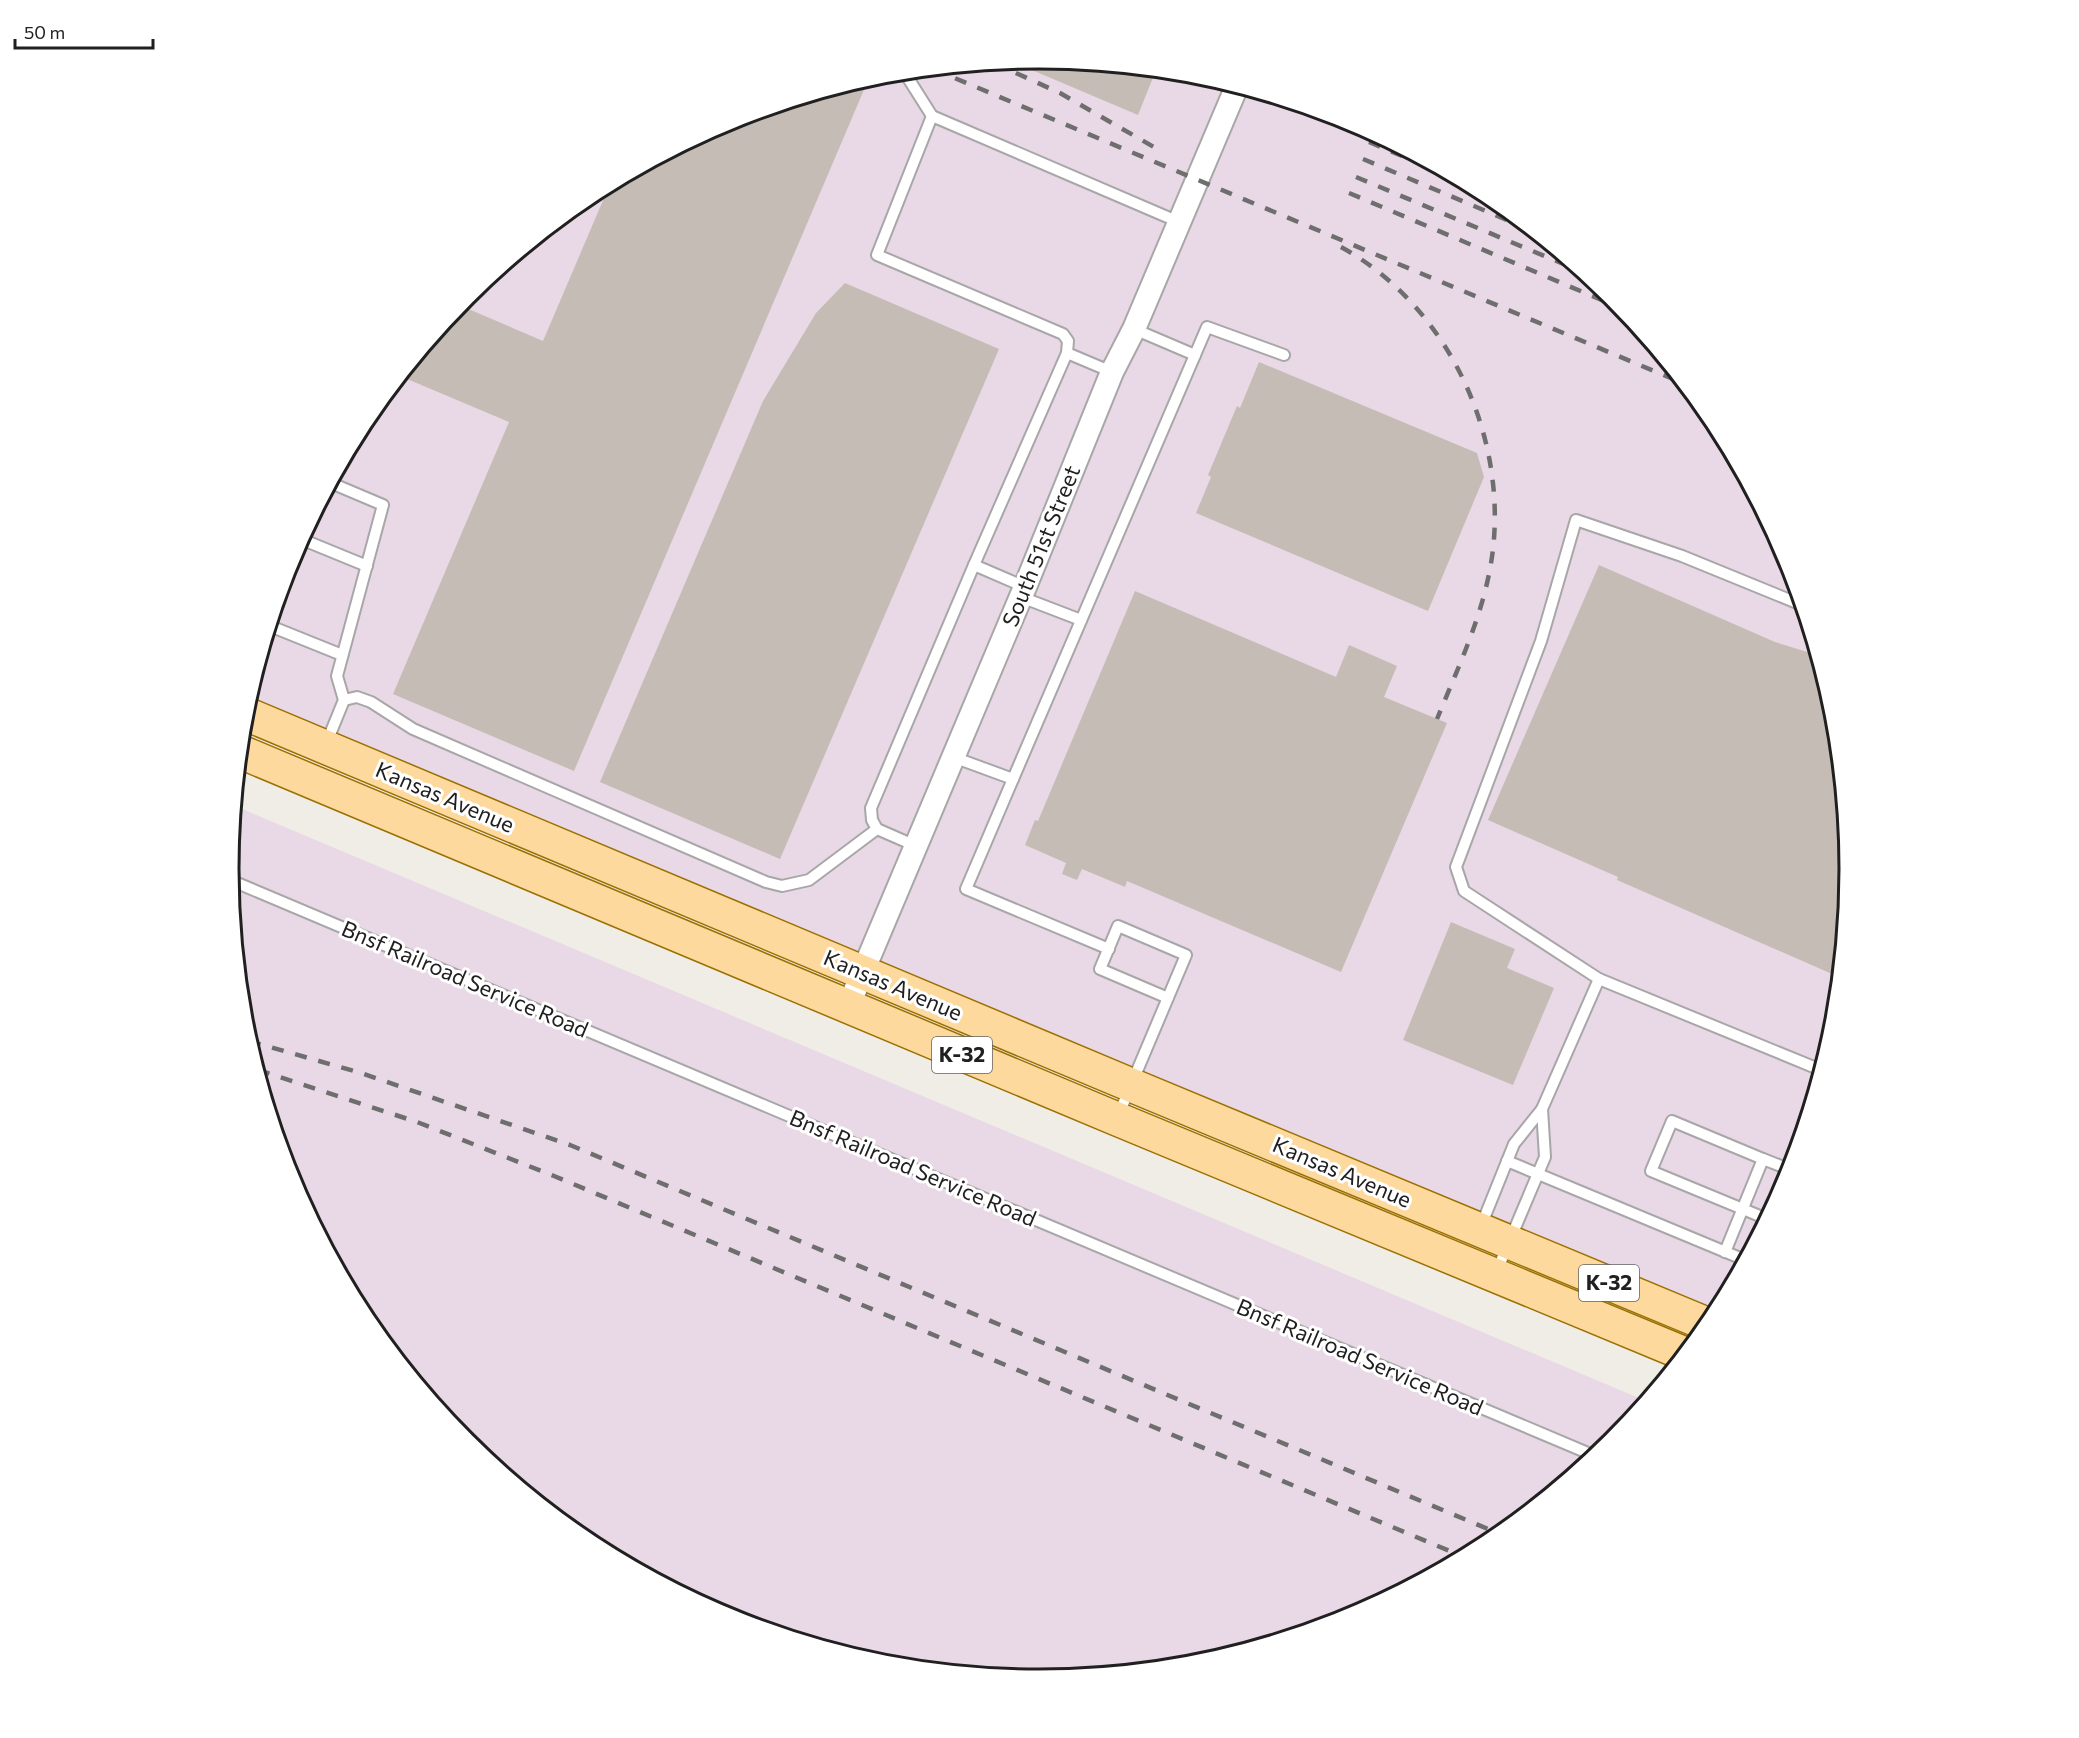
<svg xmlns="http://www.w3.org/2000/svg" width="2079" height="1738" font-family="Commissioner,sans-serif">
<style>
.industrial{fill:#e9d8e5}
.building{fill:#c5bdb5}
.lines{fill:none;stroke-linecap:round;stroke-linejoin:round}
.service-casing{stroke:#a7a7a7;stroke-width:14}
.minor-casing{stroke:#a7a7a7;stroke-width:26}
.primary-casing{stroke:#9b7000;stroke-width:36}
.service{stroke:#fff;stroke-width:10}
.minor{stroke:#fff;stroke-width:22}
.primary{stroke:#fdd99e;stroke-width:33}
.rail{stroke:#6e6e6e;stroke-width:4.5;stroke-dasharray:12 12;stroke-linecap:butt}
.labels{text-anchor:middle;stroke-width:6;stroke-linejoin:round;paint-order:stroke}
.shield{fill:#fff;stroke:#636363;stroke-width:1.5}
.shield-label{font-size:21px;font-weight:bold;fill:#202020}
.street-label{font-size:22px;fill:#202020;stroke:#fff}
.rim{fill:none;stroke:#202020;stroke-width:3}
</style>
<rect width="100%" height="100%" fill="#f0ede6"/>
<g class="industrial">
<polygon points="1039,59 1198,74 1350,120 1490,195 1613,296 1714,419 1788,559 1834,711 1850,869 1834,1027 1788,1179 1712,1321 247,703 291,559 366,418 467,296 589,195 730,120 882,74"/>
<polygon points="235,806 1646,1401 1612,1442 1489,1543 1349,1618 1197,1664 1039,1679 992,1675 881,1664 729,1618 589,1543 466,1442 365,1319 291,1179 245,1027 229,869"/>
</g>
<g class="building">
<polygon points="1040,58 1156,70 1138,115 1011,61"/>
<polygon points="869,78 574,771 393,694 509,422 400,376 459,305 543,341 610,184 730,120"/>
<polygon points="845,283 999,349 780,859 600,782 763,401 816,313"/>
<polygon points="1259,362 1477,453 1484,477 1428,611 1196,513 1211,477 1208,475 1237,406 1240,408"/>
<polygon points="1599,565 1775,642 1817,655 1834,711 1850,869 1839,977 1617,880 1618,877 1488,820"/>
<polygon points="1135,591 1336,677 1349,645 1397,666 1384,697 1447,723 1341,972 1127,881 1125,887 1082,869 1077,880 1062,874 1066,863 1025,845 1035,820 1038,821"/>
<polygon points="1451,922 1515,949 1507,968 1554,988 1513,1085 1403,1040"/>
</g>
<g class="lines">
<defs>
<g id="service">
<polyline points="899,72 908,78 932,116"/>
<polyline points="1134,329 1195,355"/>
<polyline points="1112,372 1067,353 1068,341 1063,334 877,255 932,116 1179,222"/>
<polyline points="301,539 367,566"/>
<polyline points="974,565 1067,353"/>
<polyline points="1021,597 1081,620"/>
<polyline points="270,626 342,655"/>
<polyline points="344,700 357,697 371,702 413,729 766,882 782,886 809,880 877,829"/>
<polyline points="326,744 344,700 337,676 383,505 331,483"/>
<polyline points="953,757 1013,779 966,889 1109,949"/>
<polyline points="1013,779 1207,327 1284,355"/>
<polyline points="916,846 877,829 872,820 871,808 974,565 1025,587"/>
<polyline points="230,880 1595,1456"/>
<polyline points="1599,979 1821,1070"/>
<polyline points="1118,1116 1186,955 1118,926 1100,969 1168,998"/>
<polyline points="1763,1159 1672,1121 1651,1171 1767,1219"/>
<polyline points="1507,1161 1745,1260"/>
<polyline points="1481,1226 1514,1144 1542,1109 1599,979 1464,891 1456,867 1541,641 1576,520 1682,556 1802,605"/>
<polyline points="1725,1252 1763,1159 1791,1170"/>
<polyline points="1496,1273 1545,1157 1542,1109"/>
<polyline points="689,1596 777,1632"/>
</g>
<polyline id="minor" points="848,1007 1025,587 1112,372 1134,329 1237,86"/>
<g id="primary">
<polyline points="244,713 1131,1085 1709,1325"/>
<polyline points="241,752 1117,1119 1685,1354"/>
</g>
</defs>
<use href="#service" class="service-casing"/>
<use href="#minor" class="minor-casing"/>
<use href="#primary" class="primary-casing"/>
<use href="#service" class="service"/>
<use href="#minor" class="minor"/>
<use href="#primary" class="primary"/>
<g class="rail">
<polyline points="994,63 1060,93 1159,150"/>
<polyline points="933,69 1685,384"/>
<polyline points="1369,142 1471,185"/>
<polyline points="1363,159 1533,231"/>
<polyline points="1356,177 1585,273"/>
<polyline points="1349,193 1623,309"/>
<path d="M1341,247C1452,308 1513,446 1490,569C1480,622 1457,670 1437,719"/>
<polyline points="249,1041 361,1073 570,1145 1500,1534"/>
<polyline points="258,1070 417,1122 554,1176 1464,1557"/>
</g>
</g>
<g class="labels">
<g class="shield">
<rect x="932" y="1037" width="60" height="36" rx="4.5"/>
<rect x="1579" y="1265" width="60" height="36" rx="4.5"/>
</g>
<g class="shield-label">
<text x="962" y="1062">K-32</text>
<text x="1609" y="1290">K-32</text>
</g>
<g class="street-label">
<text transform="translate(1041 546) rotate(-68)" y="8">South 51st Street</text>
<text transform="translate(445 797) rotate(23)" y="8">Kansas Avenue</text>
<text transform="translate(465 979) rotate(23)" y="8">Bnsf Railroad Service Road</text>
<text transform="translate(893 985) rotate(23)" y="8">Kansas Avenue</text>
<text transform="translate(913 1168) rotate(23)" y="8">Bnsf Railroad Service Road</text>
<text transform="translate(1342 1172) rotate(23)" y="8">Kansas Avenue</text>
<text transform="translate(1360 1357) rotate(23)" y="8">Bnsf Railroad Service Road</text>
</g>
</g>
<path d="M0 0H2079V1738H0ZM239 869a800 800 0 1 1 1600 0a800 800 0 1 1-1600 0Z" fill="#fff" fill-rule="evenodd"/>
<path class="rim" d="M239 869a800 800 0 1 1 1600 0a800 800 0 1 1-1600 0Z"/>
<path d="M15 39v9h138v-9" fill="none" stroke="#202020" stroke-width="3"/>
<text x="24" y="39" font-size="18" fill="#202020" stroke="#ffffff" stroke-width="4.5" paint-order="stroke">50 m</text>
</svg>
